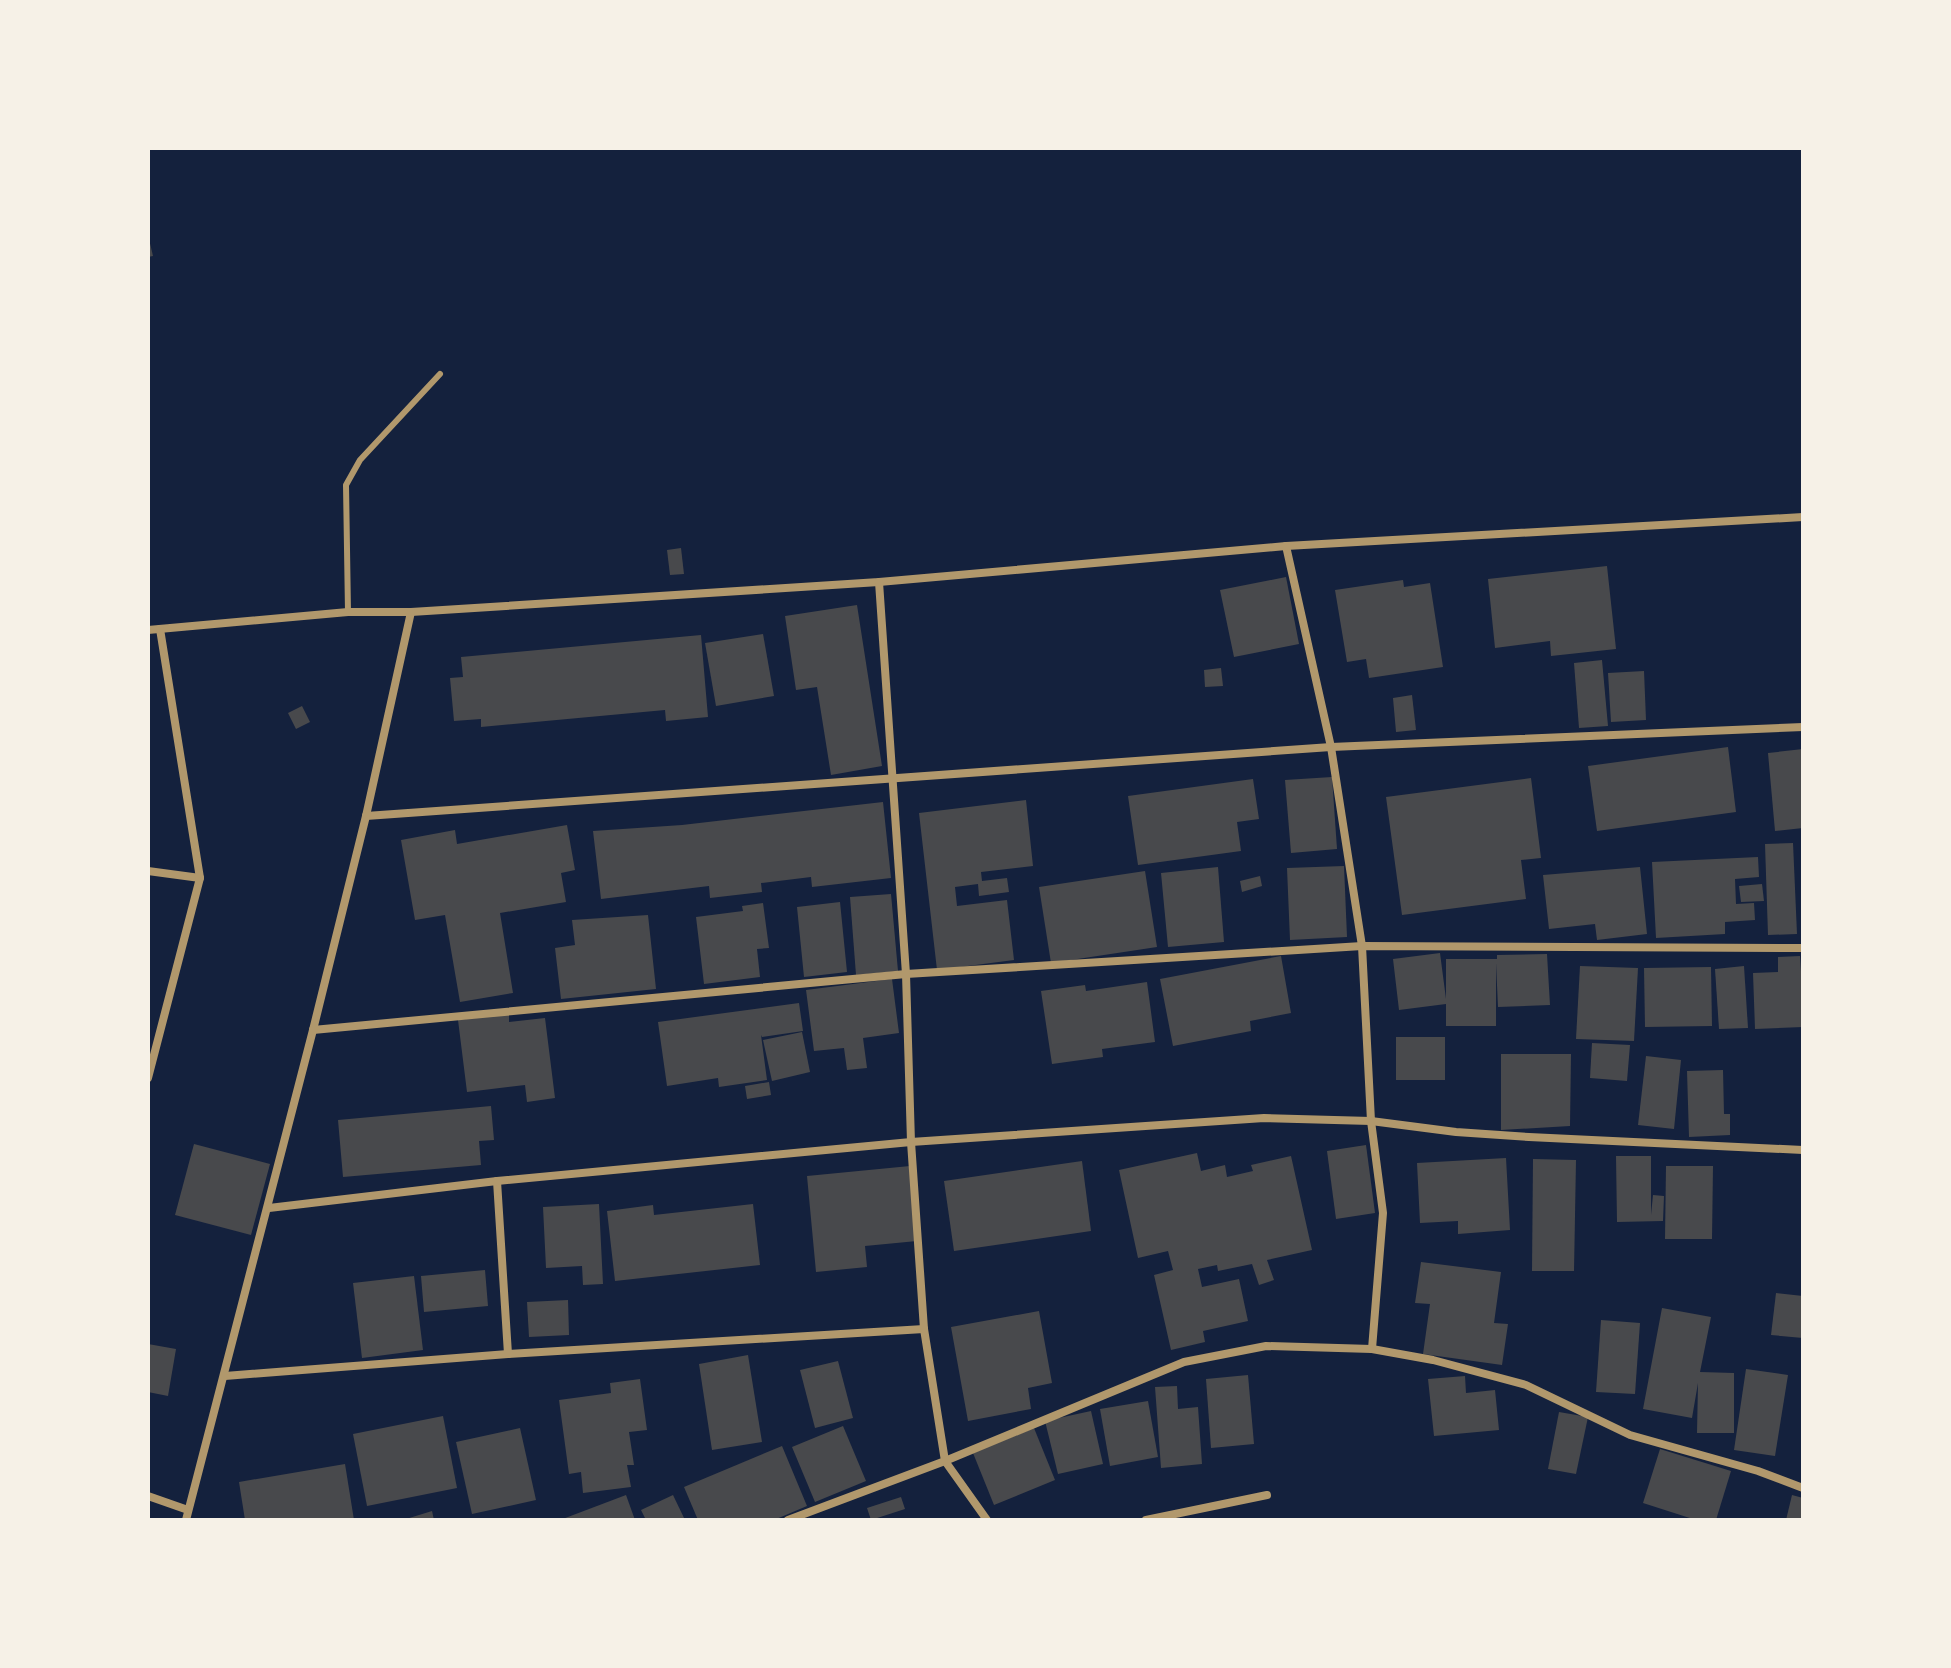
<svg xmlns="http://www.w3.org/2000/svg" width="1951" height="1668" font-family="Literata,serif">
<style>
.building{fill:#48494c}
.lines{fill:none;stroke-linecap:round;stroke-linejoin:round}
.service{stroke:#b1986c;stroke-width:6}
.minor{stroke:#b1986c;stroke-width:8}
</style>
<rect width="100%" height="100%" fill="#14213d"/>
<g class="building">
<polygon points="148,235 153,256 148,257"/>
<polygon points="681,548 684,574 670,575 667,550"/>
<polygon points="1607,566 1616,649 1551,656 1550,641 1495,648 1488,579"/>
<polygon points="1286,577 1299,644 1234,657 1220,590"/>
<polygon points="1403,580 1404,587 1430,583 1443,667 1369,678 1366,659 1347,662 1335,590"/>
<polygon points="857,605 882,766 831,775 817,687 796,690 785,616"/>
<polygon points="763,634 774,696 716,706 705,643"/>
<polygon points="701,635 708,717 666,721 665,710 481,727 481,719 454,721 450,678 463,677 461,657"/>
<polygon points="1602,660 1608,726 1579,728 1574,663"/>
<polygon points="1221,668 1223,686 1205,687 1204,670"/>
<polygon points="1644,671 1646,720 1611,722 1608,673"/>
<polygon points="1412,695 1416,730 1396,732 1393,698"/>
<polygon points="302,706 310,722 296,729 288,713"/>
<polygon points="1728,747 1736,812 1597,831 1588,766"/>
<polygon points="1803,749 1803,828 1775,831 1768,753"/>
<polygon points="1332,777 1337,849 1291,853 1285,780"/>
<polygon points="1531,778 1541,858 1521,860 1526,899 1402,915 1386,797"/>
<polygon points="1253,779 1259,819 1237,822 1241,851 1138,865 1128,796"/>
<polygon points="1026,800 1033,866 981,872 982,881 1007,878 1009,892 979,896 978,884 955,887 957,906 1007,900 1014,960 937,970 919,813"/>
<polygon points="883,802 891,878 812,887 811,877 761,883 762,892 710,898 709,886 601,899 593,831 682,825"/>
<polygon points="567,825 575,870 561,873 566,902 500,913 513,993 460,1002 445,915 415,920 401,840 455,830 457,844"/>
<polygon points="1793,843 1797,934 1768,935 1765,844"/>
<polygon points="1758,857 1759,877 1735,879 1736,904 1754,903 1755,920 1725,922 1725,934 1656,938 1652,862"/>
<polygon points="1344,866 1347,937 1290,940 1287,868"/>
<polygon points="1218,867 1224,942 1168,947 1161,873"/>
<polygon points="1640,867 1647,934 1597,940 1595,924 1549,929 1543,875"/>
<polygon points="1145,871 1157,947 1051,963 1039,887"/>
<polygon points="1260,876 1262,886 1242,892 1240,881"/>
<polygon points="1762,884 1764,901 1741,902 1739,886"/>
<polygon points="891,894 898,971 856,975 850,897"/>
<polygon points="840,902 847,972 804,977 797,907"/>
<polygon points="763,903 769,948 757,949 760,977 704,984 696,917 743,911 742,906"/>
<polygon points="648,915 656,989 561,999 555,948 575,945 572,920"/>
<polygon points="1440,953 1446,999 1446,959 1497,959 1497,955 1547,954 1550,1005 1498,1007 1496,963 1496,1026 1446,1026 1446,1004 1399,1010 1393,959"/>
<polygon points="1281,956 1291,1013 1250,1021 1251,1031 1173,1046 1160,979"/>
<polygon points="1800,956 1801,971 1803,970 1803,1027 1755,1029 1753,973 1778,972 1778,957"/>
<polygon points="1580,966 1638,968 1634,1041 1576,1039"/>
<polygon points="1744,966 1748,1028 1719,1029 1715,969"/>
<polygon points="1711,967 1712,1026 1645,1027 1644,968"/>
<polygon points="892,979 899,1033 863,1038 867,1068 847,1070 844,1048 814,1051 806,990"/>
<polygon points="1147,982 1155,1042 1102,1049 1103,1057 1052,1064 1041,991 1085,985 1086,991"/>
<polygon points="799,1003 803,1031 762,1037 761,1035 767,1080 719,1087 718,1078 667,1086 658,1022"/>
<polygon points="509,1014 509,1022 545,1018 555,1098 527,1102 525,1085 467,1092 458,1020"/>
<polygon points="802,1032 810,1072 772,1081 763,1040"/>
<rect x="1396" y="1037" width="49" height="43"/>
<polygon points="1592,1043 1630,1045 1627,1081 1590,1078"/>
<polygon points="1501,1054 1571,1054 1570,1126 1501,1130"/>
<polygon points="1646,1056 1681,1060 1674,1129 1638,1125"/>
<polygon points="1723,1070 1724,1114 1730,1114 1730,1135 1689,1137 1687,1071"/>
<polygon points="769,1082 771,1095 747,1099 745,1086"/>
<polygon points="491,1106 494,1140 479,1141 481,1165 343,1177 338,1120"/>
<polygon points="194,1144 270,1164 251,1235 175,1215"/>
<polygon points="1366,1145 1375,1213 1336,1219 1327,1151"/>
<polygon points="1197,1153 1201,1171 1225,1165 1227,1177 1253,1171 1251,1165 1291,1156 1312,1250 1267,1260 1274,1280 1259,1285 1252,1264 1218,1271 1217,1265 1198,1269 1202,1287 1239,1279 1248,1321 1203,1331 1205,1342 1171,1350 1154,1275 1173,1270 1168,1251 1138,1258 1119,1170"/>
<polygon points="1616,1156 1651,1156 1651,1215 1653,1195 1664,1196 1663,1221 1617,1222"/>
<polygon points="1506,1158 1510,1230 1458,1234 1458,1221 1420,1223 1417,1163"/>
<polygon points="1533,1159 1576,1160 1574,1271 1532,1271"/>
<polygon points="1082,1161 1091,1231 954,1251 944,1181"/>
<polygon points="910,1166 917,1241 865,1246 867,1267 816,1272 807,1176"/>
<polygon points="1666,1166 1713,1166 1712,1239 1665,1239"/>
<polygon points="599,1204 603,1284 583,1285 582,1266 546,1268 543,1207"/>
<polygon points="753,1204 760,1265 615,1281 607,1211 653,1205 654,1215"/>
<polygon points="1421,1262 1501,1272 1494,1323 1508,1324 1502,1365 1423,1354 1430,1304 1415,1303"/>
<polygon points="485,1270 488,1306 424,1312 421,1276"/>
<polygon points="414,1276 423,1350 362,1358 353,1283"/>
<polygon points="1776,1293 1803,1296 1803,1338 1771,1335"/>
<polygon points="568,1300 569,1335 529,1337 527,1302"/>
<polygon points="1662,1308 1711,1317 1700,1372 1734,1373 1734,1433 1697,1433 1698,1383 1692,1418 1643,1409"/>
<polygon points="1039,1311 1052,1383 1028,1388 1031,1409 968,1421 951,1327"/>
<polygon points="1601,1320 1640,1323 1635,1394 1596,1392"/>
<polygon points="148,1344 176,1349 168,1396 148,1392"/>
<polygon points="748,1355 762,1442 712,1450 699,1364"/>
<polygon points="838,1361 853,1418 815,1428 800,1370"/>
<polygon points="1746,1369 1788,1375 1775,1456 1734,1450"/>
<polygon points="1248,1375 1254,1444 1211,1448 1206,1379"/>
<polygon points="1465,1376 1466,1393 1495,1390 1499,1430 1434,1436 1428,1379"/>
<polygon points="640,1379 647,1430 629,1432 634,1465 627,1465 631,1487 583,1493 581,1472 569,1474 559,1400 611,1393 610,1383"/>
<polygon points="1177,1386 1178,1409 1198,1407 1202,1464 1161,1468 1155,1387"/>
<polygon points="1148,1401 1158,1457 1110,1466 1100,1409"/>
<polygon points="1091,1411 1103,1464 1058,1474 1045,1421"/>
<polygon points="1559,1412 1588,1417 1576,1474 1548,1469"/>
<polygon points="443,1416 457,1488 367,1506 353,1434"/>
<polygon points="843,1426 866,1481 815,1502 792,1447"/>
<polygon points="520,1428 536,1500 472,1514 456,1442"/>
<polygon points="1034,1428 1055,1480 994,1505 973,1453"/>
<polygon points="782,1446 807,1506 774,1520 698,1520 684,1487"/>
<polygon points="1660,1449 1731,1471 1716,1520 1696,1520 1643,1503"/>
<polygon points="345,1464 354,1520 245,1520 239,1482"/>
<polygon points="626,1495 635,1520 560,1520"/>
<polygon points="673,1495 685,1520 646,1520 641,1510"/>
<polygon points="1792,1495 1803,1498 1803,1520 1786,1520"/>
<polygon points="901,1497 905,1509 871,1520 867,1508"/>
<polygon points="432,1511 434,1520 406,1520 406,1519"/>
</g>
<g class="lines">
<polyline class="service" points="348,612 346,485 360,460 440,374"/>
<g class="minor">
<polyline points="1286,546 1331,747 1362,946 1371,1121 1383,1213 1372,1349"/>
<polyline points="148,630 348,612 411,612 879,582 1286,546 1803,517"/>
<polyline points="366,816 1331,747 1803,727"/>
<polyline points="148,871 200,878"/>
<polyline points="313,1030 906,974 1362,946 1803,948"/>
<polyline points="148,1078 200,878 160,629"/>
<polyline points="497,1181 508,1354"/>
<polyline points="269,1208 497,1181 911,1142 1264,1118 1371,1121 1456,1132 1529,1137 1803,1150"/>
<polyline points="225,1376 508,1354 924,1329"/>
<polyline points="148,1496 188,1510"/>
<polyline points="186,1520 313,1030 366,816 411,612"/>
<polyline points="788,1520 945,1461 924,1329 911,1142 906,974 879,582"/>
<polyline points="987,1520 945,1461 1184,1362 1266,1346 1372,1349 1433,1360 1526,1385 1630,1435 1758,1471 1803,1488"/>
<polyline points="1146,1520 1267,1495"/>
</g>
</g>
<rect width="1951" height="1668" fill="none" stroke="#f6f1e7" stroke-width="300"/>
</svg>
